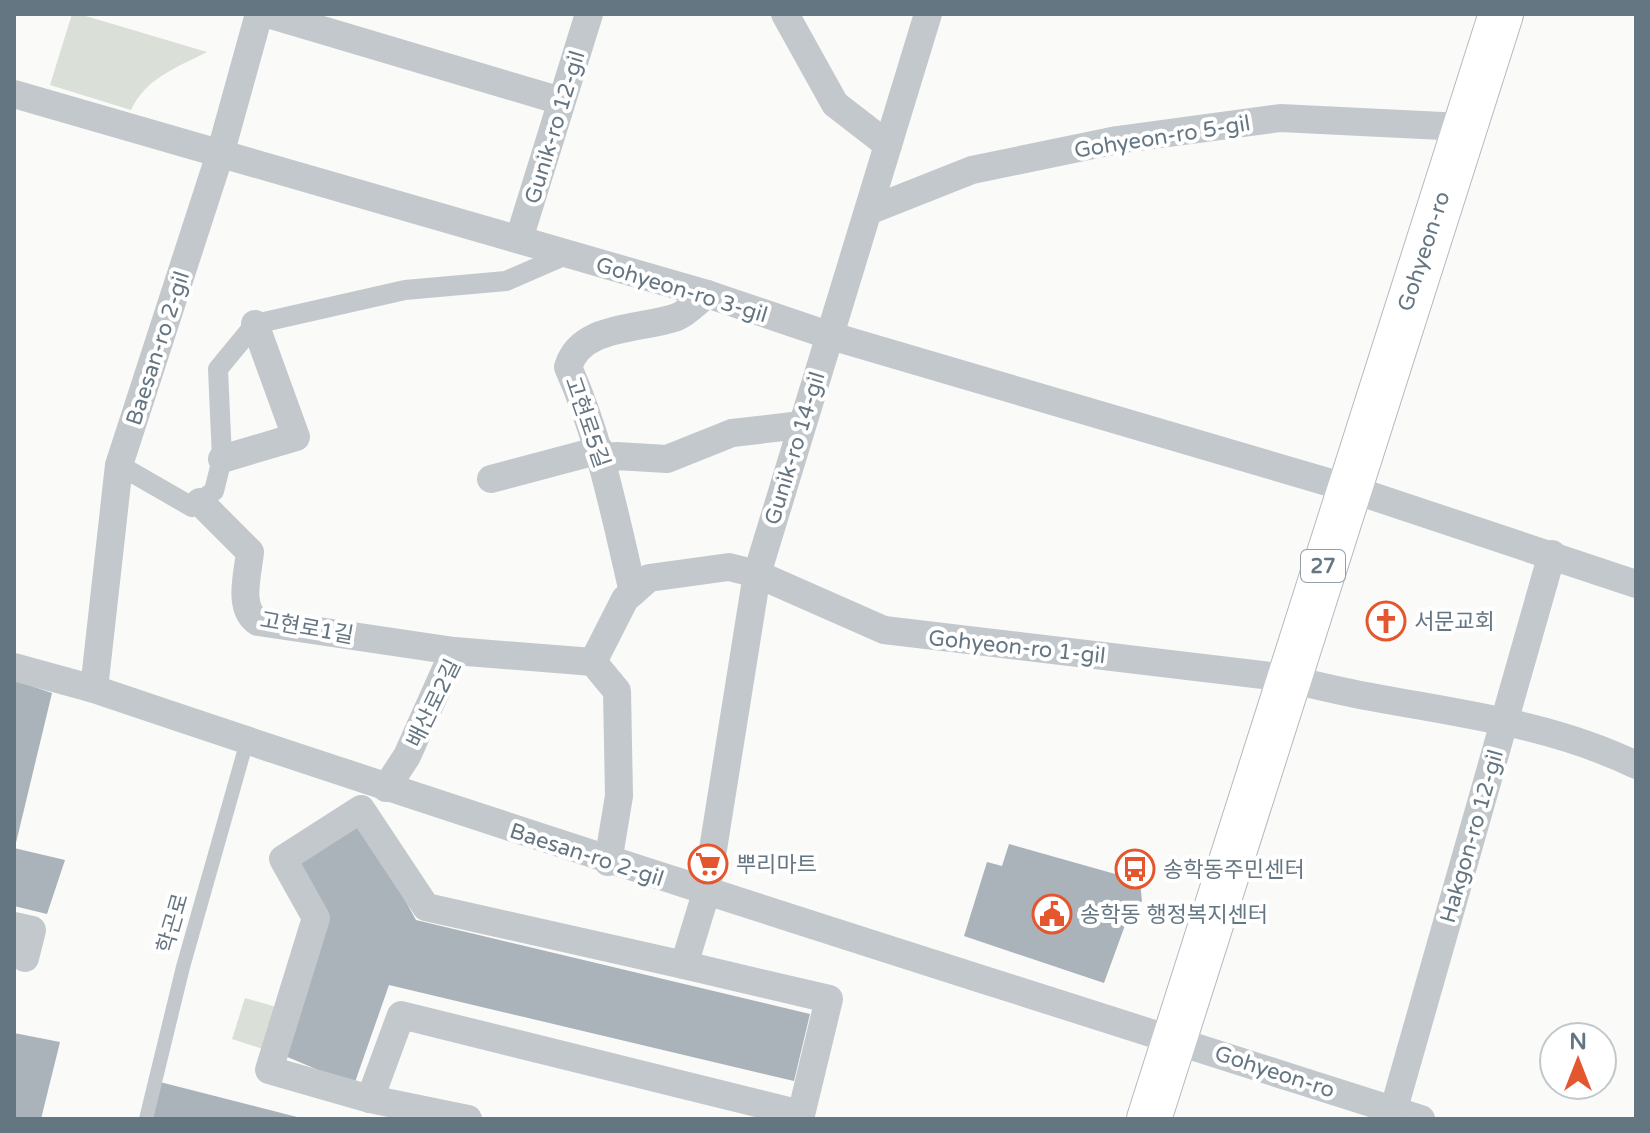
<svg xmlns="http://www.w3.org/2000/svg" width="1650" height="1133" font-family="'Varela Round','Noto Sans KR',sans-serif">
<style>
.green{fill:#dadfd7}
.building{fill:#aab3b9}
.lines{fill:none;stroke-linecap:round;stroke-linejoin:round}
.primary-casing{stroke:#b5babe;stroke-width:46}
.service{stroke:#c3c8cc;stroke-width:14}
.pedestrian{stroke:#c3c8cc;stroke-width:20}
.minor{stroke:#c3c8cc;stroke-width:28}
.primary{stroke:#fff;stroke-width:44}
.labels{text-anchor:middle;stroke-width:8;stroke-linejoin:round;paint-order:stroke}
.shield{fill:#fff;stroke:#939fa8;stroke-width:2}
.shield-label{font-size:20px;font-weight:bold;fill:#657683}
.street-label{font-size:22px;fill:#657683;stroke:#fff}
.poi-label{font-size:22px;fill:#657683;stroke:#fff;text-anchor:start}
</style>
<rect width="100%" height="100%" fill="#fafaf8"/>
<g class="green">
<path d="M72,14H79L207,52C176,68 146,78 131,110L50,85Z"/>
<polygon points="245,998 276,1007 263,1049 232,1039"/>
</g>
<g class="building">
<polygon points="14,680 52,693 15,847 14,847"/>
<polygon points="359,817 416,920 810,1014 794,1081 389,985 354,1085 285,1056 323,917 294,862"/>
<polygon points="1009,844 1140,881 1142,901 1128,917 1104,983 964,936 987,862 1002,866"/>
<polygon points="14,848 65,860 47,914 14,906"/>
<polygon points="14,1033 60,1042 41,1119 14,1119"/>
<polygon points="160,1082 301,1118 300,1119 151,1119"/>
</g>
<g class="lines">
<defs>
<polyline id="primary" points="1149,1119 1501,14"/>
</defs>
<use href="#primary" class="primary-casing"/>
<polyline class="service" points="146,1119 183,967 247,741"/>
<polyline class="pedestrian" points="119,465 192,507 214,491 222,459 218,369 255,324 405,290 506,281 568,254"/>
<g class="minor">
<polyline points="268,14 561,101"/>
<polyline points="785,14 835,104 888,145"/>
<polyline points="14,94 707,294 828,335 1348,488 1636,584"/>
<polyline points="871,210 972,170 1117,140 1280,118 1463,127"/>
<polyline points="519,239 589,14"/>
<polyline points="222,459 296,437 255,324"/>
<polyline points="604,464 616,456 667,459 732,433 801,425"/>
<polyline points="491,479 600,450"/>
<path d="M200,502L250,552C248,574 237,608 258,622L454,651"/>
<path d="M633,592C615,515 600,439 568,367C581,324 641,330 677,317C687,313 698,301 707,294"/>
<polyline points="593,662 617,691 619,796 608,862"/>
<path d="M14,667L94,689C535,838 978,978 1421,1119"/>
<polyline points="94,689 119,465 221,151 259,14"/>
<path d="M386,788L407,756L454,651L593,662L625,599L649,578L729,567L757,574L884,630L1287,678C1403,710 1527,712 1636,765"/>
<polyline points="14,926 32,930 25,958"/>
<polyline points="684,965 829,999 800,1119"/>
<polyline points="370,1099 401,1015 801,1114"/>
<polyline points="468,1119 370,1099 269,1070 316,918 283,859 361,809 426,907 684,965 706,893 757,574 928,14"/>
<polyline points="1391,1119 1552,554"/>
</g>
<use href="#primary" class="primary"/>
</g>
<defs>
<symbol id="church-ring" viewBox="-11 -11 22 22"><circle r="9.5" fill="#fff" stroke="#e4572e" stroke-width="1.5"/><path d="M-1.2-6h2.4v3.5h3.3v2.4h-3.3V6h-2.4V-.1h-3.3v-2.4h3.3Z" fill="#e4572e"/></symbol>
<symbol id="supermarket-ring" viewBox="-11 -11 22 22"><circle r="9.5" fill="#fff" stroke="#e4572e" stroke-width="1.5"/><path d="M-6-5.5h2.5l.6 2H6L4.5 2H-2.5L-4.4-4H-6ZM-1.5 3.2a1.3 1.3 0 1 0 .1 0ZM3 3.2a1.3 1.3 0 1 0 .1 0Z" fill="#e4572e"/></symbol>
<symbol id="bus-ring" viewBox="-11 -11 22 22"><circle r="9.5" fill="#fff" stroke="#e4572e" stroke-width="1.5"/><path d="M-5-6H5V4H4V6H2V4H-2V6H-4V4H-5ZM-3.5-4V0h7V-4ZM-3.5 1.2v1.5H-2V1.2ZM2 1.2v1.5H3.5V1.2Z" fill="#e4572e"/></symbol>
<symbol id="civic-ring" viewBox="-11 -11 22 22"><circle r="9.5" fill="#fff" stroke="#e4572e" stroke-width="1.5"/><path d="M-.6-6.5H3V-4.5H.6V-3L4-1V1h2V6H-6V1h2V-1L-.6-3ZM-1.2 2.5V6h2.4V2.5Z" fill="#e4572e"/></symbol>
</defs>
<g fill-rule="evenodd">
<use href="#church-ring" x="1364" y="599" width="44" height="44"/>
<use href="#supermarket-ring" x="686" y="842" width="44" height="44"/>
<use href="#bus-ring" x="1113" y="847" width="44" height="44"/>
<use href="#civic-ring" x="1030" y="892" width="44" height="44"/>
</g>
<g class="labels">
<rect class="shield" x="1301" y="550" width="44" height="32" rx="6"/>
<g class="shield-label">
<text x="1323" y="573">27</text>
</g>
<g class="street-label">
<text transform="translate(554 127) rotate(-73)" y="8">Gunik-ro 12-gil</text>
<text transform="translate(1162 136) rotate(-9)" y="8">Gohyeon-ro 5-gil</text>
<text transform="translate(1423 251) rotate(-72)" y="8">Gohyeon-ro</text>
<text transform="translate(682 289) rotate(17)" y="8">Gohyeon-ro 3-gil</text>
<text transform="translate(157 348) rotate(-72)" y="8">Baesan-ro 2-gil</text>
<text transform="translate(588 422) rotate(71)" y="8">고현로5길</text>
<text transform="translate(794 448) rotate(-73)" y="8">Gunik-ro 14-gil</text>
<text transform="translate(307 627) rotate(10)" y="8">고현로1길</text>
<text transform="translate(1017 646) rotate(6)" y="8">Gohyeon-ro 1-gil</text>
<text transform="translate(433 703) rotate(-64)" y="8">배산로2길</text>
<text transform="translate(1471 836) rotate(-74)" y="8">Hakgon-ro 12-gil</text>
<text transform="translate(587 854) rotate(18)" y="8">Baesan-ro 2-gil</text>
<text transform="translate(172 923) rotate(-74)" y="8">학곤로</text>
<text transform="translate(1275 1071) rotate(18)" y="8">Gohyeon-ro</text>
</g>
<g class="poi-label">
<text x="1414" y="629">서문교회</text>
<text x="736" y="872">뿌리마트</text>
<text x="1163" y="877">송학동주민센터</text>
<text x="1080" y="922">송학동 행정복지센터</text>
</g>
</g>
<rect width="1650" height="1133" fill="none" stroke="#657683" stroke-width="32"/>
<g transform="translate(1578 1061)"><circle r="38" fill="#ffffff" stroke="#c1c8cd" stroke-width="2"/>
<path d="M0-6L14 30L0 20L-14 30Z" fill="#e4572e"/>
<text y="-12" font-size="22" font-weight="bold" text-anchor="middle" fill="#657683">N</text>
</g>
</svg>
